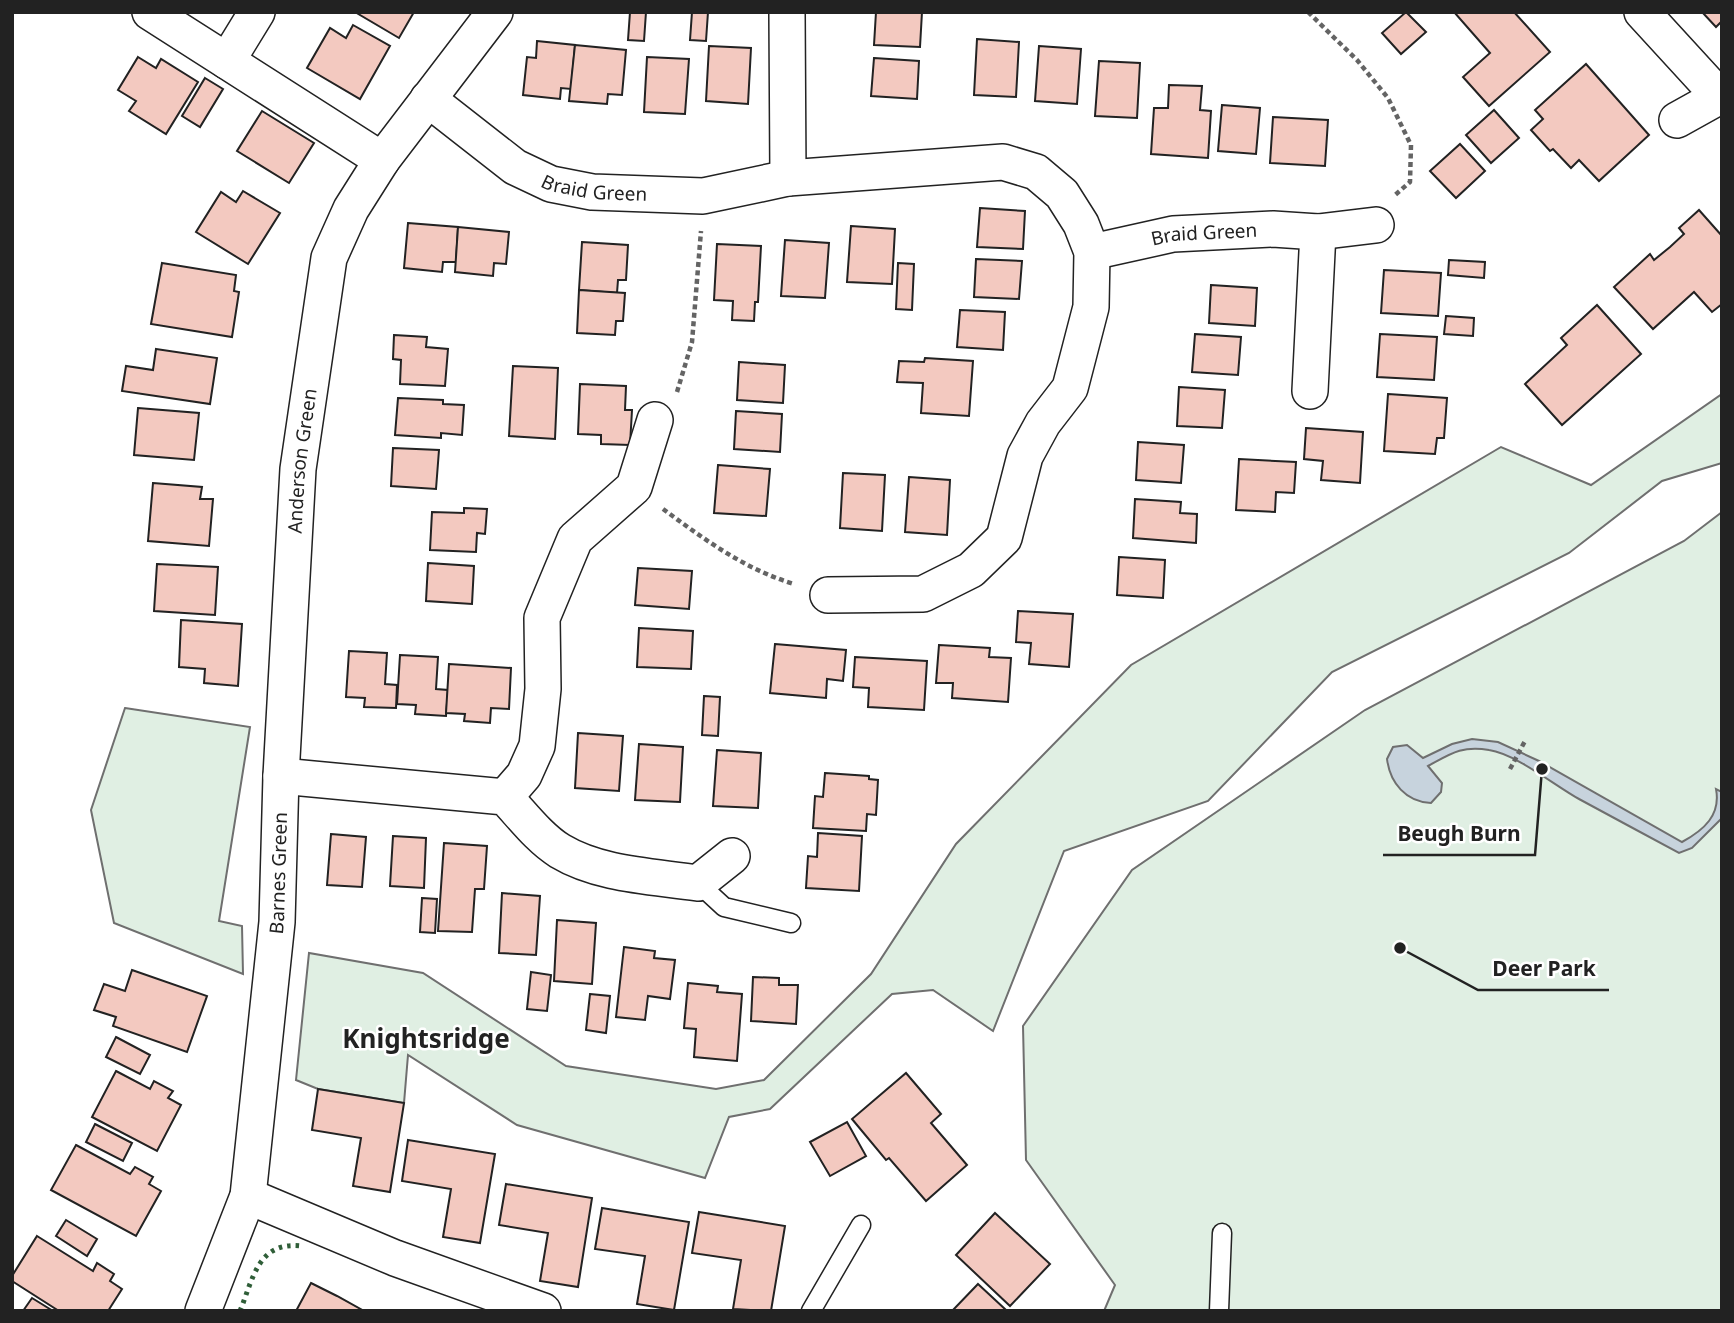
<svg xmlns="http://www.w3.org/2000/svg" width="1734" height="1323" font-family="'Noto Sans',sans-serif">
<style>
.green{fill:#e0efe3;stroke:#6f6f6f;stroke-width:2}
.water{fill:#c7d3dd;stroke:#6f6f6f;stroke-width:2}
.building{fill:#f3c9c0;stroke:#222;stroke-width:2}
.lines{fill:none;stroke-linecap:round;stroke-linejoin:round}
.lane-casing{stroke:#222;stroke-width:21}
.street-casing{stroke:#222;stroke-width:38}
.path{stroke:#646464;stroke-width:4.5;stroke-dasharray:5 3.5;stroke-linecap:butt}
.lane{stroke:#fff;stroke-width:18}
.street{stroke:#fff;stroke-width:35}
.hedge{stroke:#2f5e38;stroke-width:5;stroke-dasharray:3.5 5;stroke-linecap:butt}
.labels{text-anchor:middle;stroke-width:5;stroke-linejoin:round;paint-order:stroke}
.street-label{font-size:19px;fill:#222;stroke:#fff}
.district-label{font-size:26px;font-weight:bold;fill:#222;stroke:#fff}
.leader{fill:none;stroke:#222;stroke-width:2.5}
.callout-dot{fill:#222;stroke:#fff;stroke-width:2.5}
.callout-label{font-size:21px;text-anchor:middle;font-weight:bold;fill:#222;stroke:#fff;stroke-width:5;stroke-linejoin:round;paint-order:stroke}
</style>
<rect width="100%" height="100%" fill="#fff"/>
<g class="green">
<polygon points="1722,394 1722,463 1662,481 1569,553 1332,672 1208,801 1064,851 993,1031 933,990 892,994 770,1109 729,1117 705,1178 517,1125 408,1055 404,1103 318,1089 296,1080 309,953 423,973 566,1066 716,1089 764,1080 871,974 956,844 1131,665 1501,447 1591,485"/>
<polygon points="1722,512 1722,1311 1104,1311 1115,1285 1026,1160 1023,1026 1132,870 1365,710 1684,541"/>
<polygon points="125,708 250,727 219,921 242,926 243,974 114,923 91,810"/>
</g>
<path class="water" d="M1472,739L1498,742L1539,761L1682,842C1704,830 1721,815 1716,789L1722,792V818L1692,848L1679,853C1646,835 1612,817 1579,799C1554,785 1516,754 1489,750C1462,745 1450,754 1428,766L1442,783L1441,792L1431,803C1406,802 1390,783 1387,759L1393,747L1407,745L1423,758L1452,744Z"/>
<g class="building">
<polygon points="355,12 414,12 399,38"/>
<polygon points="630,12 646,12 644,41 628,40"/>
<polygon points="692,12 708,12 706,41 690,40"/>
<polygon points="876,12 922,12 920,47 874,45"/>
<polygon points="1406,12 1426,32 1401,54 1382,33"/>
<polygon points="1454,12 1514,12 1550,52 1489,106 1463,77 1490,53"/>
<polygon points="1702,12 1722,12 1722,21 1716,27"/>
<polygon points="353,25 390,46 360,99 307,68 330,28 346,38"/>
<polygon points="977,39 1019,42 1016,97 974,95"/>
<polygon points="537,41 575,45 571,89 561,88 560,99 523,95 527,57 536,58"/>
<polygon points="575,45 626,50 622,95 608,94 607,104 569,101"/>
<polygon points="709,46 751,48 748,104 706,101"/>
<polygon points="1039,46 1081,49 1077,104 1035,101"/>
<polygon points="138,57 156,68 161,59 198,82 166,134 129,111 136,101 118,90"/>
<polygon points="647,57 689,59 685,114 644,112"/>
<polygon points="874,58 919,61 917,99 871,96"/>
<polygon points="1099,61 1140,63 1137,118 1095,116"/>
<polygon points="1586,64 1649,135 1599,181 1579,160 1571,168 1553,149 1550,151 1531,130 1543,119 1535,110"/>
<polygon points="205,78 223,89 200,127 182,116"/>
<polygon points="1169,85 1202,86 1200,110 1211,111 1208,158 1151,154 1154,108 1168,108"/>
<polygon points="1222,105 1260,108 1256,154 1218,151"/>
<polygon points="1494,110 1519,138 1491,163 1466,135"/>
<polygon points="262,111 314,143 289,183 237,151"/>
<polygon points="1273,117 1328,120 1325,166 1270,163"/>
<polygon points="1460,144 1485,171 1456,198 1430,171"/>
<polygon points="243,191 280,213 248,264 196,232 221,192 236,202"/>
<polygon points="980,208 1025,211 1023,249 977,247"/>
<polygon points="1699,210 1722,236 1722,304 1712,312 1694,292 1653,329 1614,287 1650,254 1654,260 1670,247 1684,234 1679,228"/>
<polygon points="408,223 458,227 456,262 443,262 442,272 404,268"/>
<polygon points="851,226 895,229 892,284 847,282"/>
<polygon points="458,227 509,232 506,264 494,263 493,276 455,272"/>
<polygon points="785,240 829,243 825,298 781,296"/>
<polygon points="582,242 628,245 626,280 618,280 617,293 579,290"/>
<polygon points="717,244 761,246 758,302 755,302 754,321 732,320 733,301 714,300"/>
<polygon points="976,259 1022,261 1019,299 974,297"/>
<polygon points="1449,260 1485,262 1484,278 1448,275"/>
<polygon points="162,263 236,275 234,291 239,292 232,337 151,324"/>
<polygon points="898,263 914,264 912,310 896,309"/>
<polygon points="1384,270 1441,273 1438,316 1381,313"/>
<polygon points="1211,285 1257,288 1255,326 1209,323"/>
<polygon points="579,290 625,293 623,321 616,321 615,335 577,333"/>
<polygon points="1597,305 1641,354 1562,425 1525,384 1567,345 1561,338"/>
<polygon points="960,310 1005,312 1003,350 957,347"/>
<polygon points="1446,316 1474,318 1473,336 1444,334"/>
<polygon points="1195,334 1241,337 1238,375 1192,372"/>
<polygon points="1380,334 1437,337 1434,380 1377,377"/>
<polygon points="394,335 427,337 426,347 448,349 445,386 400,384 401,360 393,359"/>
<polygon points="156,349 217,358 210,404 122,391 126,366 153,370"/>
<polygon points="925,358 973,361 969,416 921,413 923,383 897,382 899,361 924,362"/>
<polygon points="739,362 785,365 783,403 737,400"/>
<polygon points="513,366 558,368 555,439 509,436"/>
<polygon points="580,384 626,386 625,410 632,410 630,445 601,444 601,435 578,434"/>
<polygon points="1179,387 1225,390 1222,428 1177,426"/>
<polygon points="1388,394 1447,398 1444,438 1437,438 1435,454 1384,451"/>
<polygon points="398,398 443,400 443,404 464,405 462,435 441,433 441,438 395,435"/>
<polygon points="138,408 199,413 194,460 134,455"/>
<polygon points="736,411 782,414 780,452 734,449"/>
<polygon points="1306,428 1363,432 1360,483 1321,480 1323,461 1304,459"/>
<polygon points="1138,442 1184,445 1181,483 1136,480"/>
<polygon points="393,448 439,450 436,489 391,486"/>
<polygon points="1239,459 1296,462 1294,493 1276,492 1275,512 1236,510"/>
<polygon points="718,465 770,469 766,516 714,513"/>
<polygon points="843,473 885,475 882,531 840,528"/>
<polygon points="909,477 950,480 947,535 905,532"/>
<polygon points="153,483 202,487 200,499 213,499 209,546 148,541"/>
<polygon points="1135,499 1181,502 1180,513 1197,514 1196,543 1133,538"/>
<polygon points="464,508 487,509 485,534 477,533 476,552 430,550 432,512 464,513"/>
<polygon points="1119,557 1165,560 1163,598 1117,595"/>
<polygon points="428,563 474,566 472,604 426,601"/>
<polygon points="157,564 218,567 215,615 154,611"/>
<polygon points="638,568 692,571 689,609 635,605"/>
<polygon points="1018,611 1073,614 1069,667 1029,664 1031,643 1016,642"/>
<polygon points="181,620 242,624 238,686 204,683 205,669 179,667"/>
<polygon points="639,628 693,631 691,669 637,667"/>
<polygon points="775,644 846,650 843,681 827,679 826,698 770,693"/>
<polygon points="939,645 990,648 989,657 1011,658 1008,702 952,698 953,683 936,683"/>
<polygon points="349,651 387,653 385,684 397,685 396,708 364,707 365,698 346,697"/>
<polygon points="400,655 438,657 436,689 448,690 446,716 415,714 416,705 397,704"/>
<polygon points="855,657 927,661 924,710 868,707 869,688 853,687"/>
<polygon points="449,664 511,668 509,709 491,708 490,723 464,721 465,714 446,713"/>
<polygon points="704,696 720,697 718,736 702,735"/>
<polygon points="578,733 623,736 619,791 575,788"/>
<polygon points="639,744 683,747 680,802 635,800"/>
<polygon points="717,750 761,753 758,808 713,806"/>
<polygon points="825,773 869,776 869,779 878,780 876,815 867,814 866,831 813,828 815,796 823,797"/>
<polygon points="818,833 862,836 859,891 806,888 808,856 817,857"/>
<polygon points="331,834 366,837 362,887 327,885"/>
<polygon points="393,836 426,838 424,888 390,886"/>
<polygon points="444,843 487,846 484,889 475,889 472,932 438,931"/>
<polygon points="502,893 540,896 536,955 499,953"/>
<polygon points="422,898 437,899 435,933 420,932"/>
<polygon points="557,920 596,923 592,984 554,981"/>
<polygon points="624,947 655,951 654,958 675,960 670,999 648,996 645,1020 616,1017"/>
<polygon points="132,970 207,996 187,1052 113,1026 116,1017 94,1010 104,984 125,991"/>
<polygon points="531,972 551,975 547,1011 527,1009"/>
<polygon points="753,977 779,978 779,985 798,985 796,1024 751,1021"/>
<polygon points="688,983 718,986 717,992 742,994 737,1061 694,1057 696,1029 684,1028"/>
<polygon points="590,994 610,996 606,1033 586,1030"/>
<polygon points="116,1037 150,1055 140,1074 106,1057"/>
<polygon points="116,1071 150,1089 154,1081 173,1091 168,1098 181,1105 157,1151 92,1117"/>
<polygon points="906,1073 941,1114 931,1123 967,1165 926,1201 889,1158 886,1160 852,1119"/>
<polygon points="318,1089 404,1103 390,1192 353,1186 361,1138 312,1130"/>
<polygon points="847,1122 866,1156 830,1176 810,1142"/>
<polygon points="95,1124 132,1143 123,1161 86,1142"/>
<polygon points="408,1140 495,1154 480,1243 443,1237 451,1189 402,1181"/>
<polygon points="76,1145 130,1174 135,1167 153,1177 149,1184 161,1191 136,1236 51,1190"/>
<polygon points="506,1184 592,1198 578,1287 540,1281 548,1233 499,1225"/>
<polygon points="602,1208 689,1222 674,1310 637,1304 645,1256 595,1249"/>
<polygon points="699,1212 785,1226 771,1311 733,1309 741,1260 692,1253"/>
<polygon points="995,1213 1050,1264 1010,1306 956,1255"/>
<polygon points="66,1220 97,1239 87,1256 56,1236"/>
<polygon points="37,1236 93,1271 97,1263 114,1274 110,1281 122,1289 108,1311 59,1311 12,1281 12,1276"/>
<polygon points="311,1283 337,1296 364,1311 296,1311"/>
<polygon points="978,1284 1006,1310 1006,1311 952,1311"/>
<polygon points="32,1298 53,1311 23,1311"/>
</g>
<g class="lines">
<defs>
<g id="lane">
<polyline points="698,883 724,907 791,923"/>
<polyline points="811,1311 861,1225"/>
<polyline points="1219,1311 1222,1233"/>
</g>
<g id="street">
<polyline points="150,12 382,160"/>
<polyline points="787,12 788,178"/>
<polyline points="1642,12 1719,96"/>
<polyline points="227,61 257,12"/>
<path id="s1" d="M428,99L515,167L551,184L592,192L703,196L788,178L1003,162L1036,172L1062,194L1081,224L1092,252L1091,307L1070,388L1043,423L1025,456L1004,538L971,570L923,594L828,595"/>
<polyline points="1677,120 1722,95"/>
<path id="s2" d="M1092,252L1173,234L1273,229L1318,232L1376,225"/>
<polyline points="1310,391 1318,232"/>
<path d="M281,776L505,797C522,815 539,838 560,851C600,875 652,876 698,883L732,856"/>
<polyline points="505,797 524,775 537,746 543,689 542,618 575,539 634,487 655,420"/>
<polyline points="248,1196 395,1258 543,1311"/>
<path id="s3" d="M203,1311L248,1196L277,922L281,776L298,469L329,258L351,209L382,160L495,12"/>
</g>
</defs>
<use href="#lane" class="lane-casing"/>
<use href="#street" class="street-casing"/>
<g class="path">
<polyline points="1308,12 1357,60 1388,98 1411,145 1410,182 1395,195"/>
<polyline points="677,392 692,342 701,231"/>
<path d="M663,509C704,539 744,569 794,584"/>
<polyline points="1510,769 1525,741"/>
</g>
<use href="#lane" class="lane"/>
<use href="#street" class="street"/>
<path class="hedge" d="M240,1311C253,1279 258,1241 301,1246"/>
</g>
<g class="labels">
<g class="street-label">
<text dy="7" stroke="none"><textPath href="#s1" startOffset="194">Braid Green</textPath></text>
<text dy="7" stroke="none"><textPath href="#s2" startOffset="114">Braid Green</textPath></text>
<text dy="7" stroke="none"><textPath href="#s3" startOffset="861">Anderson Green</textPath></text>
<text dy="7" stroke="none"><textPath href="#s3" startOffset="448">Barnes Green</textPath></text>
</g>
<g class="district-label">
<text x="426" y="1048">Knightsridge</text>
</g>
</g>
<path class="leader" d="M1542 769L1535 855H1383M1400 948L1478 990H1609"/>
<g class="callout-dot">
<circle cx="1542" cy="769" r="7"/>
<circle cx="1400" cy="948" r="7"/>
</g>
<g class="callout-label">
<text x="1459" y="841">Beugh Burn</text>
<text x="1544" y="976">Deer Park</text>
</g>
<rect width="1734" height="1323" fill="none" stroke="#222222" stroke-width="28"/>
</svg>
